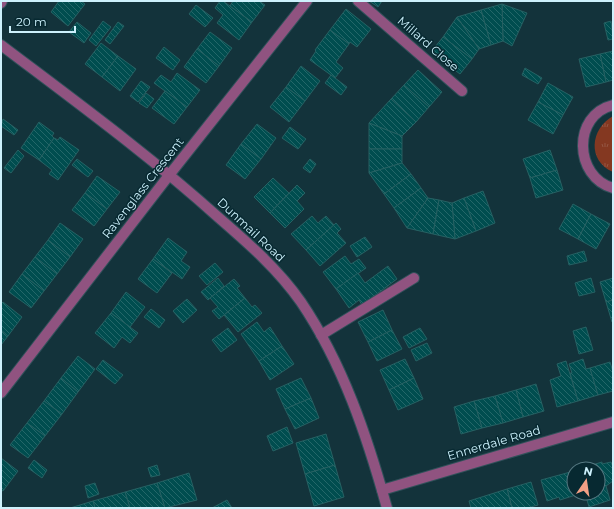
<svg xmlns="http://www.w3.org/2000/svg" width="614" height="509" font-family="Montserrat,sans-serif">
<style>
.grass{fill:url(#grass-tufts)}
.building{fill:url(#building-back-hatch);stroke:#266163}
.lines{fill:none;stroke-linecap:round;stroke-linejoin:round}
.lane-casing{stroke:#31515a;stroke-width:12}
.street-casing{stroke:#31515a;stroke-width:12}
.lane{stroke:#905380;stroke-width:10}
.street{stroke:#905380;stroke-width:10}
.labels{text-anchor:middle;stroke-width:3;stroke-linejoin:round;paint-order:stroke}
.street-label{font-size:12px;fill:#cdf1fc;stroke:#072931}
</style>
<defs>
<pattern id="grass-tufts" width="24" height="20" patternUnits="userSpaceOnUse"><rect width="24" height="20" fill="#843821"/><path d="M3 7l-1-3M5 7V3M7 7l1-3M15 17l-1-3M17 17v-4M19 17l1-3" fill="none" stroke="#945542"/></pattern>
<pattern id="building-back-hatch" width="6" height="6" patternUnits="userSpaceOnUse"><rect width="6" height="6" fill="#004d4f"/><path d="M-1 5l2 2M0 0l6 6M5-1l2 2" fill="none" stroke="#246769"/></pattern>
</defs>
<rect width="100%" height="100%" fill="#13333b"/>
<path class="grass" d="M613,116V172C587,161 590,129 613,116Z"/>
<g class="building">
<polygon points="59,1 81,1 85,4 68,26 51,12"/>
<polygon points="220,1 223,1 252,22 239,40 217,23 223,15 215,8"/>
<polygon points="233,1 259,1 265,5 252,22 230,6"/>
<polygon points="369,1 382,1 378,7"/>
<polygon points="502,4 527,13 512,46 503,41"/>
<polygon points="502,4 503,41 491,45 481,10"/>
<polygon points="196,5 213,18 205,27 189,14"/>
<polygon points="346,9 371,29 357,47 350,42 349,44 330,30"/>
<polygon points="481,10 491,45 479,49 457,17"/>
<polygon points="457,17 479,49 472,59 443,37"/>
<polygon points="103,21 111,27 96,46 89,40"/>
<polygon points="611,21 613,39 608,40 604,23"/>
<polygon points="77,22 91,33 84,43 69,32"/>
<polygon points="118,22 124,26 110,44 105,40"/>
<polygon points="330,30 349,44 336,62 343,68 335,78 310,60 316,51 315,50"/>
<polygon points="210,32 232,48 219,66 197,49"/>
<polygon points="443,37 472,59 460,74 431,52"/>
<polygon points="101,43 118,56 102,77 85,64"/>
<polygon points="164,47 180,60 173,70 156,58"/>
<polygon points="197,49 219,66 206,83 184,67"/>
<polygon points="613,51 613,80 606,82 600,54"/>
<polygon points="600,54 606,82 586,87 579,59"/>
<polygon points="118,56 136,69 120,91 102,77"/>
<polygon points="301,66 320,81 305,101 286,87"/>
<polygon points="525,68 542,78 538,84 522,75"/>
<polygon points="418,70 442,92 429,107 404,85"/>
<polygon points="177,73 200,90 187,107 154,83 161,75 171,82"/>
<polygon points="331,75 347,87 341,95 325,83"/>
<polygon points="141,81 150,87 138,102 130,96"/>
<polygon points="548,83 573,97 563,115 538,102"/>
<polygon points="404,85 429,107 416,122 391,99"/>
<polygon points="286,87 305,101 289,122 270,107"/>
<polygon points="165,91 187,107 174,124 152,108"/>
<polygon points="146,93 154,99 147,108 139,103"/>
<polygon points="391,99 416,122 402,136 369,123"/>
<polygon points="538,102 563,115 553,134 528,120"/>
<polygon points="3,119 18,130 14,135 1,126"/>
<polygon points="39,122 54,133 52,136 54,138 39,160 21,148"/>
<polygon points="369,123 402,136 402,149 369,149"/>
<polygon points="257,124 276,138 261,159 241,144"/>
<polygon points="290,127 306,139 298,149 282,138"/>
<polygon points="60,137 79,150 58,180 49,174 52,170 39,160 54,138 58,140"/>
<polygon points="241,144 261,159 245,179 226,165"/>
<polygon points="369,149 402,149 402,163 369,173"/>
<polygon points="18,150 24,156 11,173 4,168"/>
<polygon points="550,150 557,170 530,178 523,159"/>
<polygon points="77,159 93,171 88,177 72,165"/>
<polygon points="310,159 316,164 310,173 303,168"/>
<polygon points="402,163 411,174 384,194 369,173"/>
<polygon points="557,170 563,190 536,198 530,178"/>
<polygon points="411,174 421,188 394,208 384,194"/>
<polygon points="97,176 120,192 107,209 85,193"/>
<polygon points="273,178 289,193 270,213 254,197"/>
<polygon points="297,185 305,193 297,201 304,209 285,228 270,213"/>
<polygon points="421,188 428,198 407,228 394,208"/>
<polygon points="483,191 495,223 476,231 464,198"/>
<polygon points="85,193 107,209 94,226 72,210"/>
<polygon points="428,198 439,200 433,234 407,228"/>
<polygon points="464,198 476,231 455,239 452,203"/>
<polygon points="439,200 452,203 455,239 433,234"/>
<polygon points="573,204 591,214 578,239 559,229"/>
<polygon points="591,214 610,224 596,249 578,239"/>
<polygon points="312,216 318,223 326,216 334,225 306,250 291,234"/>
<polygon points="60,223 83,239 70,257 48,240"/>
<polygon points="336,223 341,229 337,233 346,243 320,266 306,250"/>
<polygon points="365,237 372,247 357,257 350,246"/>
<polygon points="168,238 187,252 181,261 190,267 182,279 153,259"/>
<polygon points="48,240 70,257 57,274 35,257"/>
<polygon points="584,251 587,261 569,265 567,256"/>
<polygon points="345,256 351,264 359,259 366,268 336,289 323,272"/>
<polygon points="35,257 57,274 44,291 22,274"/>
<polygon points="153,259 172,273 157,293 138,279"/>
<polygon points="215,263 223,272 207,285 199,276"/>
<polygon points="388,266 397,279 362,305 359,300 349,308 336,289 358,273 365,283"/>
<polygon points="22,274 44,291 31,308 9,292"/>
<polygon points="218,278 224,286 208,300 201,292"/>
<polygon points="591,278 595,292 579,296 575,283"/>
<polygon points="613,278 613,300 606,302 600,282"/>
<polygon points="234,279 240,286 237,288 245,298 219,319 212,311 218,307 210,298"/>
<polygon points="126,292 145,307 130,327 111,313"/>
<polygon points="245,298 252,307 255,305 262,313 238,332 224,315"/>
<polygon points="187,299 197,310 183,323 173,311"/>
<polygon points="613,300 613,322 612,322 606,302"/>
<polygon points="3,302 22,317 8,336 1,330 1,304"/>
<polygon points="151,309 165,320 159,328 144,317"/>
<polygon points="383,310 392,330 368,342 358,322"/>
<polygon points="111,313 138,333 130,343 122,337 114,348 95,333"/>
<polygon points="257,322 264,332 270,327 282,346 259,361 241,334"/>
<polygon points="586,327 593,350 579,354 573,331"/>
<polygon points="228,328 237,340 221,352 212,340"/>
<polygon points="420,328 427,339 409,348 403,337"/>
<polygon points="1,330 8,336 1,345"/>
<polygon points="392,330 402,349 377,361 368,342"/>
<polygon points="427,343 432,353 416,361 411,350"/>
<polygon points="282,346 294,364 270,380 259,361"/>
<polygon points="78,356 95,369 78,392 61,378"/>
<polygon points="405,359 414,378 389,390 380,370"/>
<polygon points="583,359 586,369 590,368 598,395 578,401 570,373 572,373 569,364"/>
<polygon points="103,360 123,375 115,384 96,369"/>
<polygon points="566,361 578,401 557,407 550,380 561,376 557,364"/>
<polygon points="610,362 613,372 613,391 598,395 590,368"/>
<polygon points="61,378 78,392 62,414 44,401"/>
<polygon points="301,378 311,398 285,409 276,389"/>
<polygon points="414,378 423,399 398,410 389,390"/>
<polygon points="536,384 544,411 523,417 516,390"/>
<polygon points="516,390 523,417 503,423 495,396"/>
<polygon points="495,396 503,423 482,428 474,401"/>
<polygon points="311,398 319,418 295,429 285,409"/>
<polygon points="44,401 62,414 45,436 27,423"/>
<polygon points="474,401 482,428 461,434 454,407"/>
<polygon points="27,423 45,436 28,458 10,445"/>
<polygon points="287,427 293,443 273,451 267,436"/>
<polygon points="326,434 335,465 305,474 296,443"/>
<polygon points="1,458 18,471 3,491 1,490"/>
<polygon points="34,460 47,470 42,478 28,468"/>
<polygon points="602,462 602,464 611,462 613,467 613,481 606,486 610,500 589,507 585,493 598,493 598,469 579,469"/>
<polygon points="157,465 160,475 151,477 148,468"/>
<polygon points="335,465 344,497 314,506 305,474"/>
<polygon points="574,471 574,493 582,493 560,500 559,497 547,501 541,480"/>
<polygon points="189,473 197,500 165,508 157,483"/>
<polygon points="531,482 538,505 527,508 512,508 507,489"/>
<polygon points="95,483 99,494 88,498 85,486"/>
<polygon points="157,483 165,508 130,508 125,492"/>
<polygon points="507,489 512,508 471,508 469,501"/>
<polygon points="125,492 130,508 95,508 93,501"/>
<polygon points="227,500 232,508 212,508"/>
<polygon points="93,501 95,508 70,508"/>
</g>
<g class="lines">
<defs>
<polyline id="lane" points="321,335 414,278"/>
<g id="street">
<polyline points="358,1 462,91"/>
<polyline points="1,3 2,1"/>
<path d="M1,45C75,101 149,155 218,217C248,243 278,269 301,302C343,364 367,436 387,508"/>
<path d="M613,105C572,115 574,177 613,188"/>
<polyline points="1,393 170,174 307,1"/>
<polyline points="382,490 613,422"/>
</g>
</defs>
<use href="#lane" class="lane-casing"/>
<use href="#street" class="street-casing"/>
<use href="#lane" class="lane"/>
<use href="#street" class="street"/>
</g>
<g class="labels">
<g class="street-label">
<text transform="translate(428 44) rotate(41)" y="4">Millard Close</text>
<text transform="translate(143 188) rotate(-52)" y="4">Ravenglass Crescent</text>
<text transform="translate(251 230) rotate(43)" y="4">Dunmail Road</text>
<text transform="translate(494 443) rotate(-16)" y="4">Ennerdale Road</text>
</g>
</g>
<rect width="614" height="509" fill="none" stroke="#cdf1fc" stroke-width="4"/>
<g transform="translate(586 481) rotate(13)"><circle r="19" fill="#072931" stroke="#567982"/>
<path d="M0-3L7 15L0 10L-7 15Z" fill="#f39f85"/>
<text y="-6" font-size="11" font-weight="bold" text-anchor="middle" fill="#cdf1fc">N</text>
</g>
<path d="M10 26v6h65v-6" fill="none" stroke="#cdf1fc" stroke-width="2"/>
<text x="16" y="26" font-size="12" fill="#cdf1fc" stroke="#072931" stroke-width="3" paint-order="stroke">20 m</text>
</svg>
